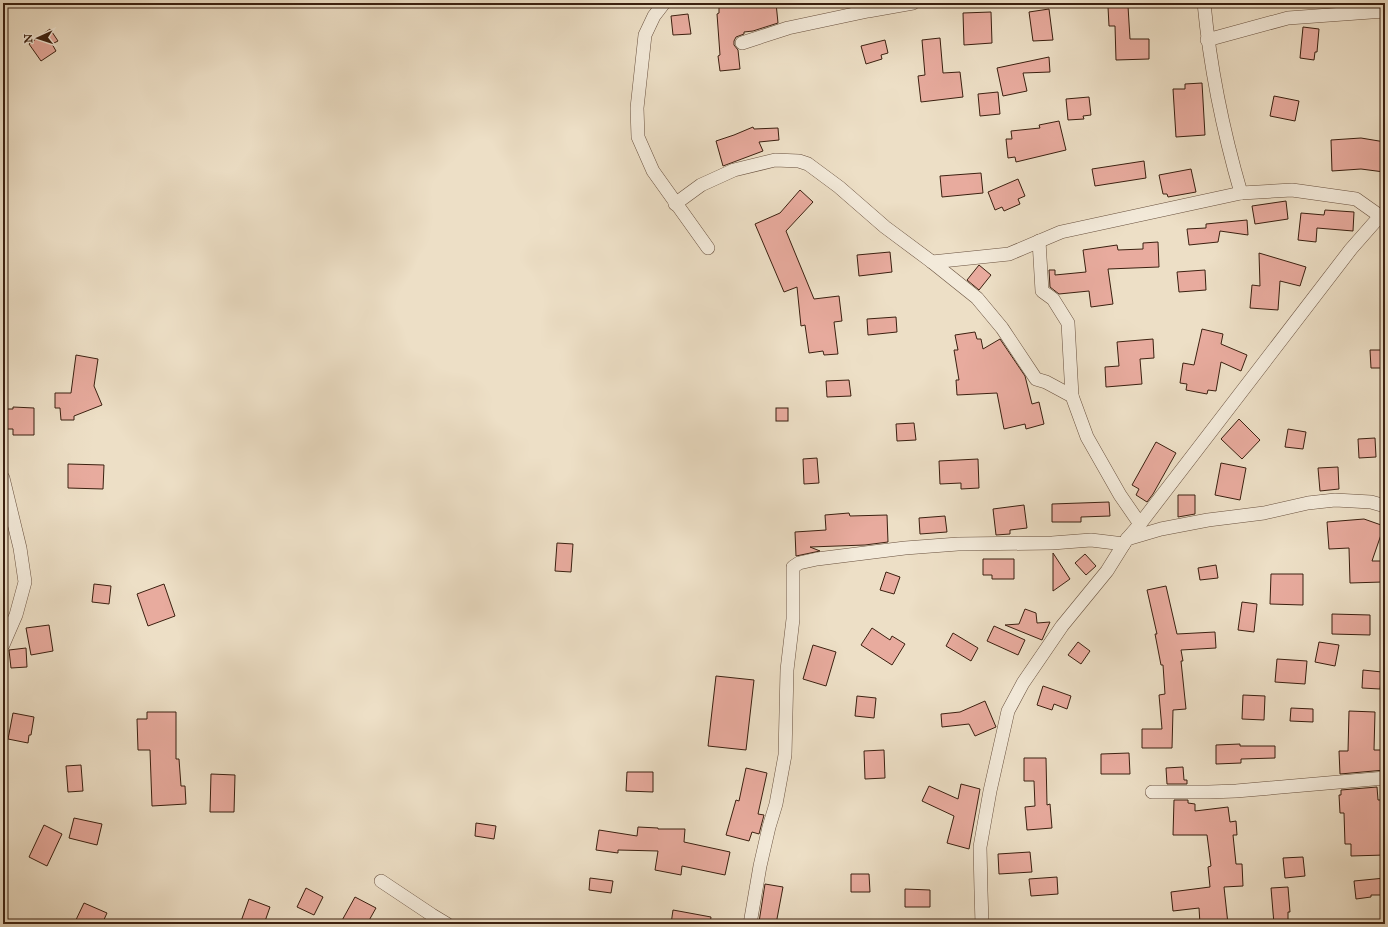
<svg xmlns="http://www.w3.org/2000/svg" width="1388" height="927" font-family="'IM FELL Great Primer',serif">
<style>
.building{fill:#e8ab9e;stroke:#3b2010}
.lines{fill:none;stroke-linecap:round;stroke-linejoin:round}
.minor-casing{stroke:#68503e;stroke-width:14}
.minor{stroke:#f3eada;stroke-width:13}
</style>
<rect width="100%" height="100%" fill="#eddfc6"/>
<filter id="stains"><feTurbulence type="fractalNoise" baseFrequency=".005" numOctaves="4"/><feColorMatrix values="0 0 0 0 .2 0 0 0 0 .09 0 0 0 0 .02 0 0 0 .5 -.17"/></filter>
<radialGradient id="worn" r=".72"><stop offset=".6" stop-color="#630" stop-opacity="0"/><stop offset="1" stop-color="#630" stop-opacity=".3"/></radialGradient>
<g class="building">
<polygon points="743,3 776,3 778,23 753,31 744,32 744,34 736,37 734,41 734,45 738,50 740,69 720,71 718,56 720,55 717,14 719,13 719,6"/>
<polygon points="1128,6 1130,39 1149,39 1149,59 1116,60 1115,26 1109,26 1108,7"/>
<polygon points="1049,9 1053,40 1033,41 1029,12"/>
<polygon points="991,12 992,43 964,45 963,13"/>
<polygon points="688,14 691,34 673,35 671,16"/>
<polygon points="1303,27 1319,29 1317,52 1315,52 1314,60 1300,58"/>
<polygon points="50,29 58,41 52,44 56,51 41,61 29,44"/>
<polygon points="940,38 943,73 960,72 963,97 921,102 918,76 925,75 922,40"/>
<polygon points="885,40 888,53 881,55 882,59 866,64 861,46"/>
<polygon points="1049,57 1050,72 1023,73 1027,91 1003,96 997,68"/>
<polygon points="1202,83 1205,135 1176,137 1173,89 1185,89 1185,84"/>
<polygon points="998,92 1000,114 980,116 978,94"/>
<polygon points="1274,96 1299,101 1295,121 1270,116"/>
<polygon points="1089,97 1091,115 1083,116 1084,119 1068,120 1066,99"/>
<polygon points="1059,121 1066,150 1016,162 1015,157 1008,158 1006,139 1012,139 1011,131 1040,128 1039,125"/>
<polygon points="753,127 754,129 778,128 779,140 759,142 763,151 723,166 716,141 734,135"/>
<polygon points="1361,138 1385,142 1384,172 1361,169 1332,171 1331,140"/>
<polygon points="1144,161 1146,178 1095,186 1092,169"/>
<polygon points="1191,169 1196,192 1168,197 1167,194 1163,194 1159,175"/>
<polygon points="981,173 983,193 942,197 940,176"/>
<polygon points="1018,179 1025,196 1018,199 1020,204 1004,211 1002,207 995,210 988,192"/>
<polygon points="800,190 813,202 786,231 814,299 839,296 842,321 834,322 838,354 824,355 823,351 809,353 805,325 801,326 797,287 784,292 755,224 780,213"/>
<polygon points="1286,201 1288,219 1255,224 1252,206"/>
<polygon points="1325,210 1354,212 1353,231 1317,228 1316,242 1298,240 1301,213 1324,215"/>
<polygon points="1247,220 1248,235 1220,231 1218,242 1189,245 1187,229 1206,228 1206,224"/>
<polygon points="1158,242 1159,267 1108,269 1113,304 1091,307 1089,291 1059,294 1050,287 1049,270 1055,270 1055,275 1086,272 1083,250 1117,245 1118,250 1143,249 1143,243"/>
<polygon points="890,252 892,272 859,276 857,255"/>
<polygon points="1259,253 1306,267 1300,286 1280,281 1278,310 1250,308 1252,285 1260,286"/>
<polygon points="979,265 991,275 979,290 967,280"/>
<polygon points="1205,270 1206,290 1179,292 1177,272"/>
<polygon points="896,317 897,332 868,335 867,319"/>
<polygon points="1202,329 1223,334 1221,344 1247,355 1241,371 1221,362 1216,391 1208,390 1207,394 1186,390 1187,384 1180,383 1183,363 1194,365"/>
<polygon points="975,332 977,339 981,339 983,349 1000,339 1025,376 1032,404 1039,402 1044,424 1026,429 1025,424 1004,429 997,393 957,395 956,380 959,380 954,350 958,350 955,335"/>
<polygon points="1153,339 1154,358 1140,359 1142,384 1106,387 1105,367 1119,366 1117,342"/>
<polygon points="1370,350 1385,350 1385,368 1371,368"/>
<polygon points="76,355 98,359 94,386 102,405 74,416 74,420 61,420 60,408 55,408 55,393 71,393"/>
<polygon points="849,380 851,396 827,397 826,381"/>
<polygon points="13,407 34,408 34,435 13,435 13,429 3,429 3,409 13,409"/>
<rect x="776" y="408" width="12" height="13"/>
<polygon points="1239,419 1260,440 1242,459 1221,439"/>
<polygon points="914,423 916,440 897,441 896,424"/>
<polygon points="1288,429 1306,432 1303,449 1285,447"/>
<polygon points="1375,438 1376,457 1359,458 1358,439"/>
<polygon points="1156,442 1176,453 1153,494 1147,502 1136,495 1139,489 1132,485"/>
<polygon points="817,458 819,483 804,484 803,459"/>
<polygon points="978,459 979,488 961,489 961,483 940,484 939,461"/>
<polygon points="1221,463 1246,468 1240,500 1215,495"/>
<polygon points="68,464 104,465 103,489 68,488"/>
<polygon points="1338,467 1339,489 1320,491 1318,468"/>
<polygon points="1178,495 1195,495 1195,514 1178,517"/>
<polygon points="1109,502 1110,516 1081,517 1081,522 1052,522 1052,504"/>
<polygon points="1024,505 1027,528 1010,530 1010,534 996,535 993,509"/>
<polygon points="849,513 850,516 887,515 888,542 865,545 810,547 820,551 796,556 795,532 826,530 825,515"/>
<polygon points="945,516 947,532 920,534 919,518"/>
<polygon points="1364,519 1384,526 1372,561 1382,561 1382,582 1350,583 1349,548 1329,549 1327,522"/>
<polygon points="557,543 573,544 571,572 555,571"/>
<polygon points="1053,553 1070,579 1053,591"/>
<polygon points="1085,554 1096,566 1086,575 1075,563"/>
<polygon points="983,559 1014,559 1014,579 992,579 992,575 983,575"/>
<polygon points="1216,565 1218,578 1200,580 1198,568"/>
<polygon points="886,572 900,577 894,594 880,590"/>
<polygon points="1271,574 1303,574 1303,605 1270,604"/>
<polygon points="94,584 111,586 109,604 92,602"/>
<polygon points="164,584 175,616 148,626 137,594"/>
<polygon points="1166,586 1177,634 1215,632 1216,648 1181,650 1183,661 1181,661 1186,709 1173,710 1172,748 1142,748 1142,729 1162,729 1159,695 1165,694 1163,665 1161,665 1155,634 1157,634 1147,590"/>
<polygon points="1242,602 1257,604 1254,632 1238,630"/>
<polygon points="1025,609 1036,613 1037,623 1050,622 1042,640 1005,625 1019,624"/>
<polygon points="1332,614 1370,615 1370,635 1332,634"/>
<polygon points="49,625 53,651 31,655 26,628"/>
<polygon points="994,626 1025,640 1018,655 987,641"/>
<polygon points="872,628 890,640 892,636 905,644 892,665 861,645"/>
<polygon points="953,633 978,648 971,661 946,646"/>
<polygon points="1078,642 1090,651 1081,664 1068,655"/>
<polygon points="1319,642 1339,645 1335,666 1315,662"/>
<polygon points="813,645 836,652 826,686 803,679"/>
<polygon points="26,648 27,667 11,668 9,650"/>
<polygon points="1277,659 1307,661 1305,684 1275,682"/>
<polygon points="1363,670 1382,672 1380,689 1362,688"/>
<polygon points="716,676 754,680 746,750 708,746"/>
<polygon points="1043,686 1071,696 1067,709 1054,704 1052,710 1037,705"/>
<polygon points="1243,695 1265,696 1264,720 1242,719"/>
<polygon points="857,696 876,698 874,718 855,716"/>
<polygon points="985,701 996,727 975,736 969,724 942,727 941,714 960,712"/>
<polygon points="1291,708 1313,709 1313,722 1290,721"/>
<polygon points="1349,711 1375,712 1374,750 1385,750 1385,770 1340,774 1339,751 1348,751"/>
<polygon points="147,712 176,712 176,759 179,759 181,786 185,786 186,804 152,806 150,750 138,750 137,719 147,719"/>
<polygon points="13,713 34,717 31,735 29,735 28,743 8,739"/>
<polygon points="1240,744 1240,746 1275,746 1275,758 1241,759 1241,763 1216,764 1216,745"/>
<polygon points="884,750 885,778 865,779 864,751"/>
<polygon points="1129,753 1130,774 1101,774 1101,754"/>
<polygon points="1024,758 1046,758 1047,805 1050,804 1052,828 1027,830 1025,807 1035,806 1034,781 1024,781"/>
<polygon points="81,765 83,791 68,792 66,766"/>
<polygon points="1183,767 1184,780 1187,780 1187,784 1167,784 1166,768"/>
<polygon points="746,768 767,773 758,814 764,815 759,834 752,832 749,841 726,835 736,800 739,801"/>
<polygon points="627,772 653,772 653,792 626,791"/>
<polygon points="211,774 235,775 234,812 210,812"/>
<polygon points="961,784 980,789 969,849 947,843 954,816 922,801 929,786 958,799"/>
<polygon points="1377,787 1378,800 1385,800 1385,855 1351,856 1351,844 1345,844 1344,813 1340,813 1339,795 1341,795 1341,790"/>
<polygon points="1174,800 1188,800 1188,803 1195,804 1195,811 1228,807 1230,822 1236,821 1237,835 1233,835 1236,864 1242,864 1243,886 1224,887 1228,924 1200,924 1199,908 1173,911 1171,892 1210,887 1208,867 1211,866 1207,835 1173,835"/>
<polygon points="74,818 102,824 97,845 69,838"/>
<polygon points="476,823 496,826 494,839 475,836"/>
<polygon points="44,825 62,834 47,866 29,857"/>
<polygon points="638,827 658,828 658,829 685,829 684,842 730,852 725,875 682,866 681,875 655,870 658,851 618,850 618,853 596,850 599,830 637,836"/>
<polygon points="1030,852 1032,872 999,874 998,854"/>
<polygon points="1303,857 1305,876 1285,878 1283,858"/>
<polygon points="851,874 869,874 870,892 851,892"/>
<polygon points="1057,877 1058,894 1031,896 1029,879"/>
<polygon points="590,878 613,881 611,893 589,890"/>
<polygon points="1385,878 1385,895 1371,895 1371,897 1356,899 1354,881"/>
<polygon points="765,884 783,887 776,924 759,922"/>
<polygon points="1288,887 1290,912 1288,912 1288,924 1274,924 1271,888"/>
<polygon points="306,888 323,897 314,915 297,907"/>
<polygon points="905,889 930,890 930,907 905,907"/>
<polygon points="355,897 376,908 367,924 340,924"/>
<polygon points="249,899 270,907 264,924 240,924"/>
<polygon points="84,903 107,913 102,924 74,924"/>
<polygon points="673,910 711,917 710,924 671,924"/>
</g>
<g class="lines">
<defs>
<g id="minor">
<polyline points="664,3 654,16 645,35 637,108 638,137 653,171 708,248"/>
<path d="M1204,3C1210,67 1223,131 1241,193"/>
<polyline points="1207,40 1288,18 1385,11"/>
<polyline points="742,43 788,28 868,11 913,3"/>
<polyline points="675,204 701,185 734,170 775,160 799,161 808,164 839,187 885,227 932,262 977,298 1002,328 1036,379 1046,382 1072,396 1087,437 1120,495 1140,524 1351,249 1380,216 1385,216"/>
<polyline points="1039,241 1042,291 1053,299 1068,323 1072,396"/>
<polyline points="932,262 1009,254 1061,232 1241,193 1292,190 1356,199 1380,216"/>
<polyline points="3,478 20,548 25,582 16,615 3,645"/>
<polyline points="1127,539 1161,529 1208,520 1264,513 1308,503 1335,500 1371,502 1385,506"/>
<polyline points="1152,792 1209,792 1236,791 1385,778"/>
<polyline points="381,881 432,915 447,924"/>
<polyline points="750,924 760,866 769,827 776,804 785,755 787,670 793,619 793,567 799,563 817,559 905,548 958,544 1052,543 1091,540 1124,544"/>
<polyline points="982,924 981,891 980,847 990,791 1008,711 1023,683 1062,626 1107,571 1127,539 1140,524"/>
</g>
</defs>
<use href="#minor" class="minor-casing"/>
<use href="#minor" class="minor"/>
</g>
<rect width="1388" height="927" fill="none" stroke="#eddfc6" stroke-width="16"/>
<rect x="4" y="4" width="1380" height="919" fill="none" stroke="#3b2010" stroke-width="2"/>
<rect x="8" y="8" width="1372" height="911" fill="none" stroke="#3b2010"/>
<g transform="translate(38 38) rotate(267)" stroke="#f3eada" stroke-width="3" paint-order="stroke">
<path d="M0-3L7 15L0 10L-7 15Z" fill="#3b2010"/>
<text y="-6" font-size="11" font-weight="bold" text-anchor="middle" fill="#3b2010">N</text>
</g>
<rect width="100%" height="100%" filter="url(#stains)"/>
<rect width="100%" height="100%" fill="url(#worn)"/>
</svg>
